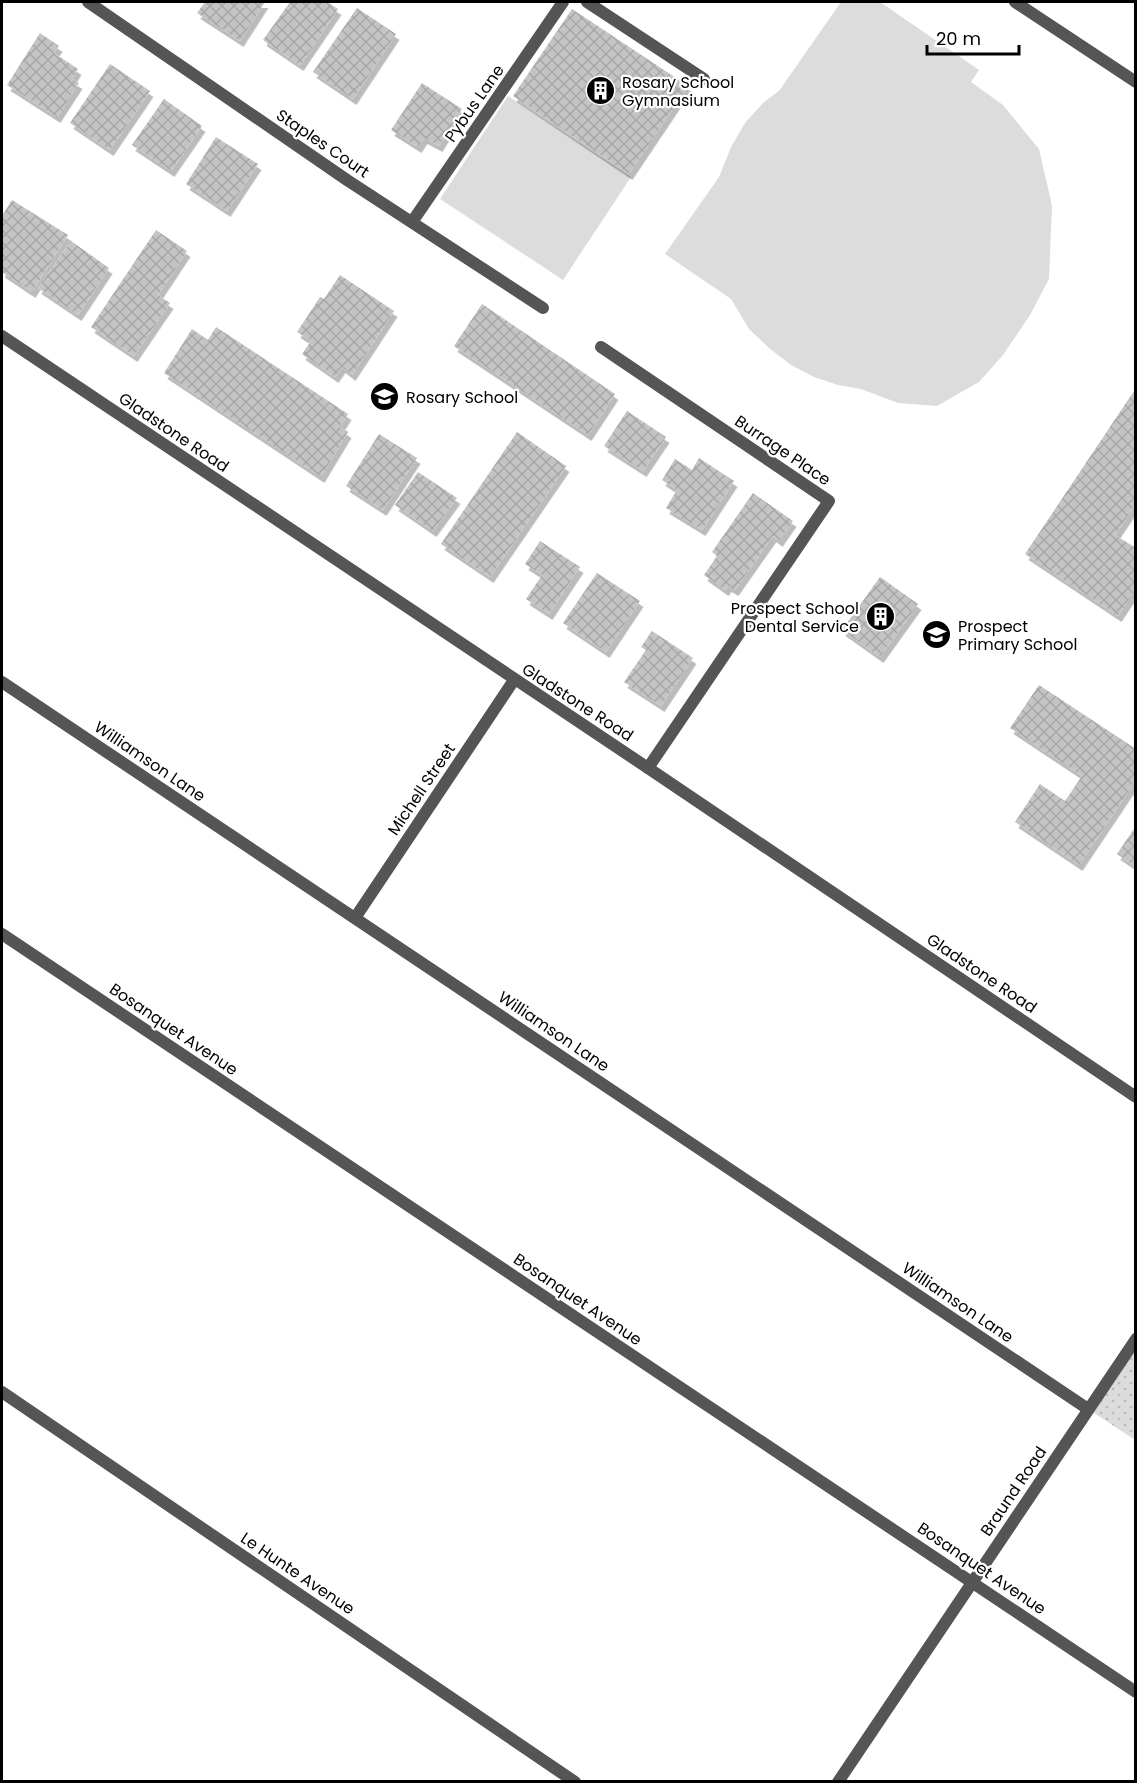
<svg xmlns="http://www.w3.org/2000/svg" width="1137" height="1783" font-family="Poppins,sans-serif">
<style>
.park{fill:url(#park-dots)}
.garden{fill:#dcdcdc}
.building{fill:url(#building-cross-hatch);filter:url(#shadow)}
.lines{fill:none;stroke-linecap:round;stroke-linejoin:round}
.service{stroke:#555;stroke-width:12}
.minor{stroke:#555;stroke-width:12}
.labels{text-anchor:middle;stroke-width:4.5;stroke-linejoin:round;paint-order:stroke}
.poi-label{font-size:16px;fill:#000;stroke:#fff;text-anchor:start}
.street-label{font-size:16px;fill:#000;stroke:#fff}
</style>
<defs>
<pattern id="park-dots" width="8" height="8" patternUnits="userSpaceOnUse" patternTransform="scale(1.5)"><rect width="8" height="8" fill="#dcdcdc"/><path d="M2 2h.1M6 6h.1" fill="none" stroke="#bbb" stroke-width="1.8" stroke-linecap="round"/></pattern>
<pattern id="building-cross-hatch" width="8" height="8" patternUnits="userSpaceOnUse" patternTransform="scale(1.5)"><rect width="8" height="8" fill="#c4c4c4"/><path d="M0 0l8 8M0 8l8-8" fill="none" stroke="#a7a7a7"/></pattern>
<filter id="shadow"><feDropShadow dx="3.5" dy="6" stdDeviation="0" flood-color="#0004"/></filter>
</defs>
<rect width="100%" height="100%" fill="#fff"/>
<polygon class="park" points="1135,1339 1135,1440 1088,1409"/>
<g class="garden">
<polygon points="841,2 880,2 979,70 971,82 1003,105 1039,149 1052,206 1049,279 1030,315 1003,355 979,382 937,406 898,403 861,389 838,385 814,377 791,365 769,348 749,329 731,299 665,254 719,177 731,147 745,123 764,102 779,91"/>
<polygon points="508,96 631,177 563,280 440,199"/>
</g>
<g class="building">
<polygon points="205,2 265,2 240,41 197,13"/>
<polygon points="290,2 327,2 338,9 300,65 263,40"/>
<polygon points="357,8 396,34 353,99 313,72"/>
<polygon points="572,9 688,86 629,174 513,96"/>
<polygon points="40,33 59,46 54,53 78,69 72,79 79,83 57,117 7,85"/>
<polygon points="110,64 150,91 110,150 70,123"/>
<polygon points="422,83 462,109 439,146 424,138 418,147 391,130"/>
<polygon points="164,99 202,126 171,171 132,145"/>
<polygon points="216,137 258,164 227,211 186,184"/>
<polygon points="12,200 68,235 32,292 2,272 2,216"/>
<polygon points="156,230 187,251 158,295 170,303 134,356 91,327"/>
<polygon points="71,241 109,268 78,315 38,288"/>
<polygon points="340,275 394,311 352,375 342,367 335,377 302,354 311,341 297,332 320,297 324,299"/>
<polygon points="482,304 615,394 588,435 454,346"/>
<polygon points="216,327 348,414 340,427 348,432 321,477 164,373 192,329 208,340"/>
<polygon points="1136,388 1136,504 1115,535 1136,548 1136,589 1118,616 1025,554"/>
<polygon points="627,411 666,437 643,471 604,446"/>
<polygon points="517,432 566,466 490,577 441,544"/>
<polygon points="379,434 417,458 383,510 346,486"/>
<polygon points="699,458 734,481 702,530 666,508 677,490 662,480 675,459 692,470"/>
<polygon points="418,472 457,498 433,531 395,505"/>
<polygon points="753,493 793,521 779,541 773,536 735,590 728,586 725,590 704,575 717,556 712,552"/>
<polygon points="540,541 580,567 549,614 526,599 542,575 525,564"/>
<polygon points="597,573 640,601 606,652 563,623"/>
<polygon points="880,577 918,604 880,657 842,630"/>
<polygon points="652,631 693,658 661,706 624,682 646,650 641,647"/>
<polygon points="1039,685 1136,749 1136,780 1079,865 1015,822 1040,784 1065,801 1082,776 1010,728"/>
<polygon points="1136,826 1136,867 1117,854"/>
</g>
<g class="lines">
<g class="service">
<polyline points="587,2 704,79"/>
<polyline points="412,222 563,2"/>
<polyline points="2,682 1088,1409"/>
</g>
<g class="minor">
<polyline points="88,2 347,180 543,308"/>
<polyline points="1015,2 1136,82"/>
<polyline points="2,336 648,768 1136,1097"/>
<polyline points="601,347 829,501 648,768"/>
<polyline points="355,918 514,680"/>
<polyline points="2,934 1136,1692"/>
<polyline points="2,1392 575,1782"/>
<polyline points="838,1782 1136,1339"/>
</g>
</g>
<defs>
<symbol id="building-disc" viewBox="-11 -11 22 22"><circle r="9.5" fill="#000" stroke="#fff"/><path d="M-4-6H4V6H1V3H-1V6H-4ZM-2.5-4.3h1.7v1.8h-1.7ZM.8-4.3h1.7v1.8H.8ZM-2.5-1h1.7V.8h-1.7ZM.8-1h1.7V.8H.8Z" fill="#fff"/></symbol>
<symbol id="school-disc" viewBox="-11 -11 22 22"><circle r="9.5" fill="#000" stroke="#fff"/><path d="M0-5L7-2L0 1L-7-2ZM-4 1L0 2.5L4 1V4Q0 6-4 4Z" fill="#fff"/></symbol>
</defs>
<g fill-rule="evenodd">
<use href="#building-disc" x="584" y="74" width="33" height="33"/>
<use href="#school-disc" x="368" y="380" width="33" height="33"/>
<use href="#building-disc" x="864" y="600" width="33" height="33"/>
<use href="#school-disc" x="920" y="618" width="33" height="33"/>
</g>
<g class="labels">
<g class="poi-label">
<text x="622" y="88">Rosary School<tspan x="622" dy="18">Gymnasium</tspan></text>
<text x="406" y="403">Rosary School</text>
<text x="859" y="614" text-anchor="end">Prospect School<tspan x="859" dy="18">Dental Service</tspan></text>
<text x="958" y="632">Prospect<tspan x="958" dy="18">Primary School</tspan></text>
</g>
<g class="street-label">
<text transform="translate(474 103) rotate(-55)" y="6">Pybus Lane</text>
<text transform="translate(323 143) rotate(34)" y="6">Staples Court</text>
<text transform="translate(174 432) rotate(34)" y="6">Gladstone Road</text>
<text transform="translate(783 450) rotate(34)" y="6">Burrage Place</text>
<text transform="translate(578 702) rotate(33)" y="6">Gladstone Road</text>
<text transform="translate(150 761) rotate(34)" y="6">Williamson Lane</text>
<text transform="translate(421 789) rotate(-56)" y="6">Michell Street</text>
<text transform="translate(982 973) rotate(34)" y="6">Gladstone Road</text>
<text transform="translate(174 1029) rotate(34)" y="6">Bosanquet Avenue</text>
<text transform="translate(554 1031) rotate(34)" y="6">Williamson Lane</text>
<text transform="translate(578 1299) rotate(34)" y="6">Bosanquet Avenue</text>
<text transform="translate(958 1302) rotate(34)" y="6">Williamson Lane</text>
<text transform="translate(1013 1491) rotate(-56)" y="6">Braund Road</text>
<text transform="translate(982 1568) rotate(34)" y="6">Bosanquet Avenue</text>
<text transform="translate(298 1573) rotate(34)" y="6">Le Hunte Avenue</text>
</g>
</g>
<rect width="1137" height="1783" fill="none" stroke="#000000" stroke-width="6"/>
<path d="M927 45v9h92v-9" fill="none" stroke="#000000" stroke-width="3"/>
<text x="936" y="45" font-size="18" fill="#000000" stroke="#ffffff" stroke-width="4.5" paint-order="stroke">20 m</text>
</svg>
